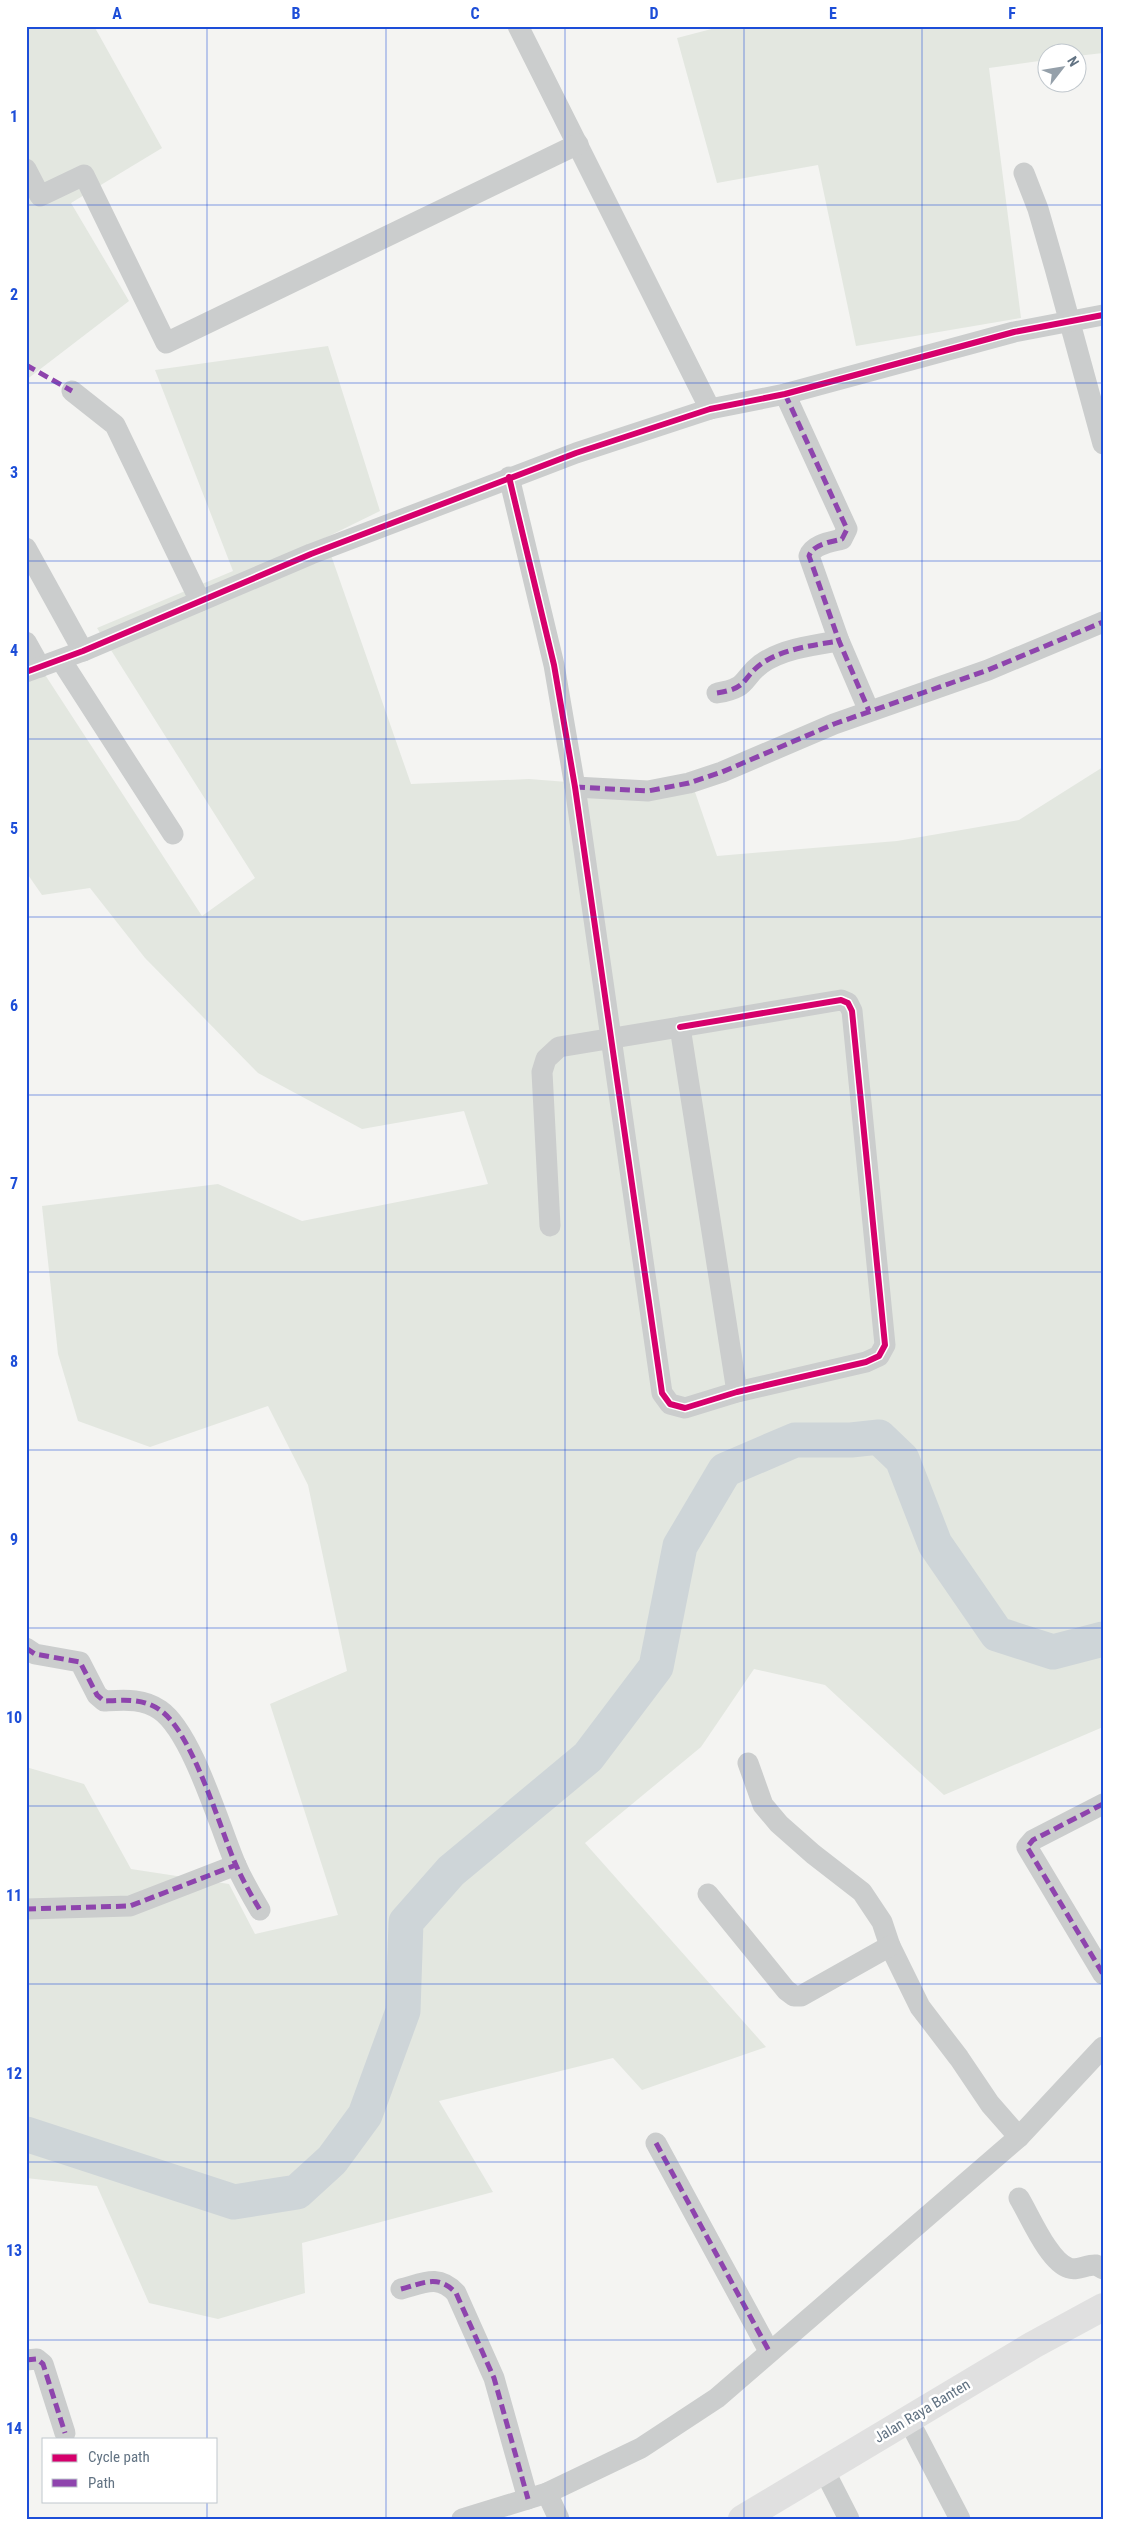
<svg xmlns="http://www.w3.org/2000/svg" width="1129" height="2545" font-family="'Roboto Condensed',sans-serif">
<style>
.green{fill:#e3e7e0}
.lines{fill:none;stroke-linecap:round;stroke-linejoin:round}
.river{stroke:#ced5d8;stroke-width:35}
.minor{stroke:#cbcdcd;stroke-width:21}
.major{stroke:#e0e0e0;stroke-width:28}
.quiet{stroke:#8e44ad;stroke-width:5;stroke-dasharray:10 5;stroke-linecap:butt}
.cycleway-casing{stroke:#fff;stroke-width:9}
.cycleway{stroke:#d6006c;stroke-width:6}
.grid{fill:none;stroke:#1d4ed8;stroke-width:1;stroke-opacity:0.55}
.labels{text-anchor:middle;stroke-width:5;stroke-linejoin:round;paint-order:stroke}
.street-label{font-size:15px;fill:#627383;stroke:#fff}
.neatline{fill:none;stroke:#1d4ed8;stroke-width:2}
.grid-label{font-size:16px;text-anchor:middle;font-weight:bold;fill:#1d4ed8}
</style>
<rect width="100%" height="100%" fill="#f4f4f2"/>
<g class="green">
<polygon points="26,26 94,26 162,148 71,203 129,301 26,380"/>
<polygon points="723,26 1103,26 1103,53 1077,56 1076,52 1046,52 1046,60 989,68 1021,318 856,346 818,165 717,183 677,38"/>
<polygon points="328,346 380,511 325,538 411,784 529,779 695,792 717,856 897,841 1019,820 1103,767 1103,1727 944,1795 825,1685 754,1669 701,1747 585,1843 766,2047 642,2090 613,2058 439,2101 493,2192 302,2243 305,2293 218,2319 149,2303 97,2186 26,2178 26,1767 84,1784 131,1869 229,1884 255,1934 338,1915 270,1704 347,1671 308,1485 268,1406 150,1447 78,1421 58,1354 42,1206 218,1184 302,1221 488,1184 464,1111 362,1129 258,1073 145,958 90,888 42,895 26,872 26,673 40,667 202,916 255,878 97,628 233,571 155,370"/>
</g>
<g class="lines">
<polyline class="river" points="26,2134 234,2202 297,2192 332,2160 365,2115 403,2011 406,1922 451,1871 588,1757 656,1667 680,1546 725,1470 795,1440 851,1440 879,1437 902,1459 935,1544 997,1634 1053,1652 1103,1639"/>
<g class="minor">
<polyline points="518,26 710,409"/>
<polyline points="26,169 40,196 84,175 166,343 578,144"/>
<polyline points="1024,173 1038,209 1055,268 1103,444"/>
<polyline points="72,391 115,425 200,601"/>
<path d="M785,394L847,529L842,539C831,542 813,544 809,556L839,641L869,711"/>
<polyline points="509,477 554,665 575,787 662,1393 670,1404 685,1408 737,1392 866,1362 879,1356 885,1345 852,1011 848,1003 841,1000 680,1027"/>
<polyline points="26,548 83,651"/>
<polyline points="26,642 40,667"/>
<polyline points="61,660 173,834"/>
<polyline points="26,672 83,651 311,554 576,453 710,409 785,394 1014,332 1103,315"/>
<path d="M717,693C749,688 741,679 761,664C782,649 814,645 839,641"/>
<polyline points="575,787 648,791 689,783 722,772 834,724 988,670 1103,622"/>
<polyline points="550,1226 542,1072 546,1059 559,1047 680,1027 737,1392"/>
<path d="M26,1648L35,1654L80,1662L97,1695L104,1701C124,1700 143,1698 160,1710C192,1732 219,1825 235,1863C242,1879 251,1895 260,1910"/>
<polyline points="748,1763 763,1805 779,1824 813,1854 862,1892 882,1922 890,1946 920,2007 959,2058 990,2104 1019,2137"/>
<polyline points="1103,1804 1033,1840 1027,1847 1103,1974"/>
<polyline points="708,1894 786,1990 794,1996 801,1996 890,1946"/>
<polyline points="26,1909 130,1906 236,1865"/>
<polyline points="656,2143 769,2351"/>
<path d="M1019,2198C1030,2216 1049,2262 1069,2268C1077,2271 1088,2264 1096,2265L1103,2269"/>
<path d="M401,2289C424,2283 438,2274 456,2293L494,2378L528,2499"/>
<polyline points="26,2360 37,2359 43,2364 65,2433"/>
<polyline points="908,2419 960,2519"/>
<polyline points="824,2470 849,2519"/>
<polyline points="547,2493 559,2519"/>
<polyline points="462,2519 547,2493 641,2448 717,2398 1019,2137 1103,2047"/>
</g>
<polyline class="major" points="742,2519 1033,2345 1103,2307"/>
<g class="quiet">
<polyline points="26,365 72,391"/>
<path d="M785,394L847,529L842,539C831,542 813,544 809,556L839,641L869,711"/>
<path d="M717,693C749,688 741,679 761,664C782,649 814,645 839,641"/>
<polyline points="575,787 648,791 689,783 722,772 834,724 988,670 1103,622"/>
<path d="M26,1648L35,1654L80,1662L97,1695L104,1701C124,1700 143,1698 160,1710C192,1732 219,1825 235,1863C242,1879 251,1895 260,1910"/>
<polyline points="1103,1804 1033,1840 1027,1847 1103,1974"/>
<polyline points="26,1909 130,1906 236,1865"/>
<polyline points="656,2143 769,2351"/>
<path d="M401,2289C424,2283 438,2274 456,2293L494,2378L528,2499"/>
<polyline points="26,2360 37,2359 43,2364 65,2433"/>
</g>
<defs>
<g id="cycleway">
<polyline points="509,477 554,665 575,787 662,1393 670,1404 685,1408 737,1392 866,1362 879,1356 885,1345 852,1011 848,1003 841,1000 680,1027"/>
<polyline points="26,672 83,651 311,554 576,453 710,409 785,394 1014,332 1103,315"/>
</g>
</defs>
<use href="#cycleway" class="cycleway-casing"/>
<use href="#cycleway" class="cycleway"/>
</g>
<path class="grid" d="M207,26V2439M386,26V2519M565,26V2519M744,26V2519M922,26V2519M26,205H1103M26,383H1103M26,561H1103M26,739H1103M26,917H1103M26,1095H1103M26,1272H1103M26,1450H1103M26,1628H1103M26,1806H1103M26,1984H1103M26,2162H1103M26,2340H1103M207,2501V2519"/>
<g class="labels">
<g class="street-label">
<text transform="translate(922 2411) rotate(-31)" y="5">Jalan Raya Banten</text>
</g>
</g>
<rect width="1129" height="2545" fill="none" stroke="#ffffff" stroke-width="55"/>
<rect x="42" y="2438" width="175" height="65" fill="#ffffff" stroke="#c0c7cd"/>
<rect x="52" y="2454" width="25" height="8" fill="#d6006c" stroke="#c0c7cd"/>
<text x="88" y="2462" font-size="15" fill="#627383">Cycle path</text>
<rect x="52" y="2479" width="25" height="8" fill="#8e44ad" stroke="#c0c7cd"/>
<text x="88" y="2488" font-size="15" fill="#627383">Path</text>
<g transform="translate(1062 68) rotate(59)"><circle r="24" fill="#ffffff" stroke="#c0c7cd"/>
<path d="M0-4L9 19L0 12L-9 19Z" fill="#95a0aa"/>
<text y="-8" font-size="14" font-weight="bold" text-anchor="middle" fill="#627383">N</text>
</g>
<rect x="28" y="28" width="1074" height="2490" class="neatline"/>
<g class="grid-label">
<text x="117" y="19">A</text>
<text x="296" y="19">B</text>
<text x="475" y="19">C</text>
<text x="654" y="19">D</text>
<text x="833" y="19">E</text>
<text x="1012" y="19">F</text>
<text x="14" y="122">1</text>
<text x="14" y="300">2</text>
<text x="14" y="478">3</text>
<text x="14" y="656">4</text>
<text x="14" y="834">5</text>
<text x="14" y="1011">6</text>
<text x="14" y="1189">7</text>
<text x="14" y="1367">8</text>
<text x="14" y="1545">9</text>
<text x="14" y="1723">10</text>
<text x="14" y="1901">11</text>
<text x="14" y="2079">12</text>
<text x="14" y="2256">13</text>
<text x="14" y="2434">14</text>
</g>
</svg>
